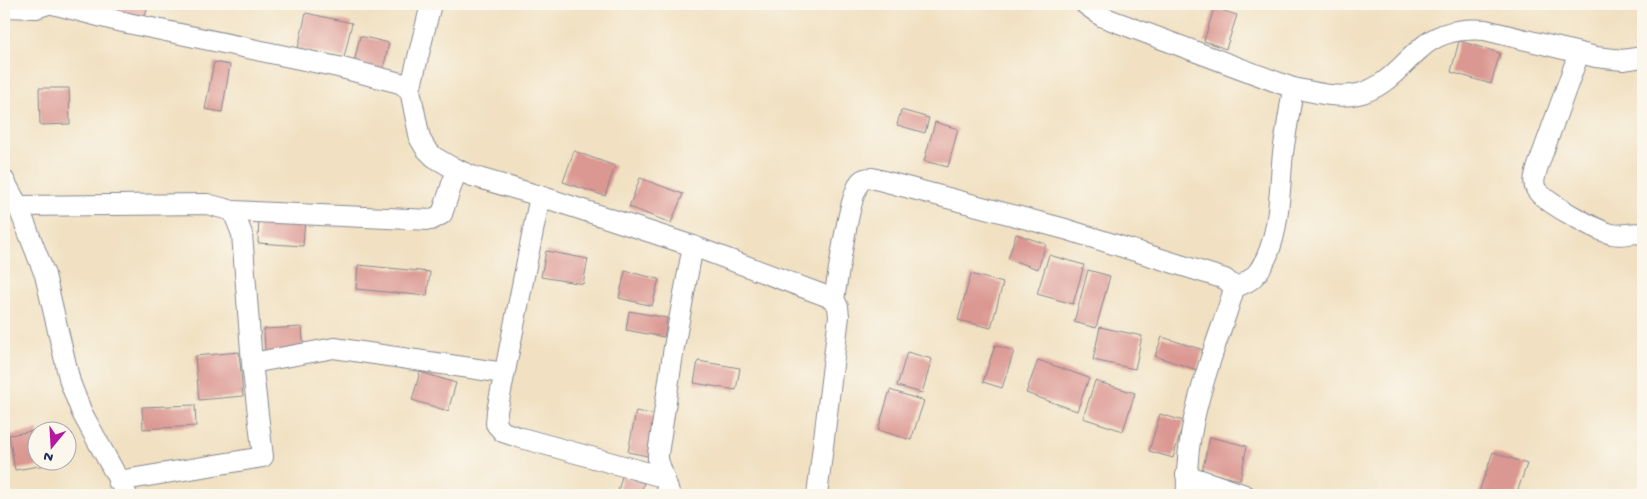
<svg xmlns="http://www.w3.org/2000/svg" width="1647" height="499" font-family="'Gochi Hand',sans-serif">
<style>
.building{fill:#db9792}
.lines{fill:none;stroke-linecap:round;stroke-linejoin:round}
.street-casing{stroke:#868890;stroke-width:22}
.street{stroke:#fff;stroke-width:20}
</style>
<rect width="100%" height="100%" fill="#fbf7ec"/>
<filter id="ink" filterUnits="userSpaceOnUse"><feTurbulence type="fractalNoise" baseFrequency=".02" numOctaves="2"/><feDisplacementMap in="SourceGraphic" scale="10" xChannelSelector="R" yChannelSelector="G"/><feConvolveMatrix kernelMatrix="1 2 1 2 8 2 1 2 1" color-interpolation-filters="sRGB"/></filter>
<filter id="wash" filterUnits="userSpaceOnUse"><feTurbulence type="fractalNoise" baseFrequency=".0096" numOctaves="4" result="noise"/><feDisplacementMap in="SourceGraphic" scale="20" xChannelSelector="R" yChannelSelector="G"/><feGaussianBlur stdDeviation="1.12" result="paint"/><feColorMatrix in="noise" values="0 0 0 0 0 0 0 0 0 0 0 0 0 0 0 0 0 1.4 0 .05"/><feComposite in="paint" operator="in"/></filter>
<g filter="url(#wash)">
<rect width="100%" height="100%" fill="#f1e1c2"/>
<g id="blocks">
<g class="building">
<polygon points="81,4 148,4 144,21"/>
<polygon points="1214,8 1237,15 1226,49 1204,41"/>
<polygon points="306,13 352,23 344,58 298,48"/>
<polygon points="360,36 389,43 383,70 354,63"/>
<polygon points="1459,41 1500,53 1491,84 1451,72"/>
<polygon points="214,62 230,65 222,112 205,109"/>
<polygon points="39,88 69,88 70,124 40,125"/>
<polygon points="901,110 929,118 925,133 897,125"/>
<polygon points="935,122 958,129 948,167 924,161"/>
<polygon points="574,151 615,166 605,196 563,182"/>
<polygon points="640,178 683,194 671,223 629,207"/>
<polygon points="259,216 305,219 303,246 258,243"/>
<polygon points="1016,234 1046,244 1038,269 1008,259"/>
<polygon points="546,251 588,259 583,284 541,277"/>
<polygon points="1049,255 1084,265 1073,304 1037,294"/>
<polygon points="358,265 430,272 427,296 356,289"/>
<polygon points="1088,270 1110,276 1096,328 1074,322"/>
<polygon points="625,271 659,279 652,306 619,298"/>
<polygon points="971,274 1003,283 991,328 958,320"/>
<polygon points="629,311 667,318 664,337 626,330"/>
<polygon points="302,327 304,351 265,353 264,329"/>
<polygon points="1100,327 1142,336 1135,369 1093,360"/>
<polygon points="1162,337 1203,350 1197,370 1155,356"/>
<polygon points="995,345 1014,351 1002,388 983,382"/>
<polygon points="239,352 243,396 199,400 195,356"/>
<polygon points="907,352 932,359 922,393 897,386"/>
<polygon points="1038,360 1089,378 1077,411 1026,393"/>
<polygon points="698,361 740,368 736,390 694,383"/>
<polygon points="420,372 456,383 448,411 412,400"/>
<polygon points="1095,381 1135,393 1123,431 1083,418"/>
<polygon points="890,390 924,401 911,440 878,430"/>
<polygon points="195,405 196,426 143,429 142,407"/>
<polygon points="636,411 661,416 652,457 628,452"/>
<polygon points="1160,414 1184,421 1173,458 1149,451"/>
<polygon points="38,430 38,462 45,462 46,465 15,470 9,435"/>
<polygon points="1210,437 1247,446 1240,480 1202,471"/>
<polygon points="1493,452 1527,464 1516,495 1478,495"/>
<polygon points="622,476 644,483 640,495 617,495"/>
</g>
</g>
</g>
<g filter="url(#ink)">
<use href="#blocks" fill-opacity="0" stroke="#868890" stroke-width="1"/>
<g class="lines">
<defs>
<g id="street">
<polyline points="53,4 118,21 338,67 400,83 410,90 420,139 426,149 434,157 453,168 472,176 540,196 693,246 834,299 838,307 839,316 817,495"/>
<path d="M1085,4L1103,17L1293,88C1313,92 1337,99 1358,94C1385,88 1400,66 1420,49C1438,32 1461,28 1485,30L1596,57L1623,60L1643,57"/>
<polyline points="4,7 36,8 48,4"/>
<path d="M1579,53L1538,166C1536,173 1532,182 1536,189C1540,200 1600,232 1612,234C1623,237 1633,231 1643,234"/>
<polyline points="410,90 431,4"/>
<polyline points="4,180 18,206 45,275 70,382 82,413 127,495"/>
<polyline points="540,196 497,411 496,424 503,432 518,437 663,477"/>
<polyline points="18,206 207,204 233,211 242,234 252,363 263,457 118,481"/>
<polyline points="233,211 431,220 442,214 457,169"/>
<path d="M1233,288C1244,284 1251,281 1258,272C1281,241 1279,189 1283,153C1286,131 1290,110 1293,88"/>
<path d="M834,299C838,278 849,193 861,181C864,178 868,178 872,178L1065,229L1225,279C1230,283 1233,285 1233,292C1228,310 1221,328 1215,346C1198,397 1185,441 1187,495"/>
<polyline points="252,363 334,348 504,373"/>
<polyline points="1186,475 1245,495"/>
<polyline points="670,495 658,460 658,454 674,347 693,246"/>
</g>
</defs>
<use href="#street" class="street-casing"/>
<use href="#street" class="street"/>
</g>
</g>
<rect width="1647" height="499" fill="none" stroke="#fbf7ec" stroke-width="20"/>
<g transform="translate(52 446) rotate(198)"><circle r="24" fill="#fbf7ec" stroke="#a1a7b3"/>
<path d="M0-4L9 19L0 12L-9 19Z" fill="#b5179e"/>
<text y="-8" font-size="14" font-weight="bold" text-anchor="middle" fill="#1b2f5e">N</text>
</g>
</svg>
